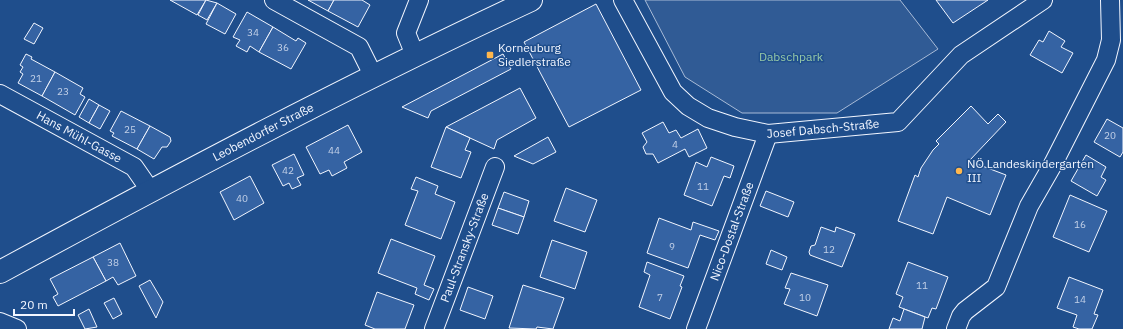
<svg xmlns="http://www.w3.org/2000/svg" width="1123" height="329" font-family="'IBM Plex Sans',sans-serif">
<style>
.green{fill:#305b95;stroke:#a8bbd7}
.building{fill:#3563a3;stroke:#f2f6ff}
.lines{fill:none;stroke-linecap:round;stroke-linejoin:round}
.street-casing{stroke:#f2f6ff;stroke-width:20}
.secondary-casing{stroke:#f2f6ff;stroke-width:24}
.street{stroke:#1f4e8c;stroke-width:18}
.secondary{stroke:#1f4e8c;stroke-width:22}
.poi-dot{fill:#ffb74d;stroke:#1f4e8c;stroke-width:1.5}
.labels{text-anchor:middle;stroke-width:3;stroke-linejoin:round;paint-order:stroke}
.number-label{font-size:10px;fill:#c3d1e8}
.poi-label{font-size:12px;fill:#f2f6ff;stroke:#1f4e8c;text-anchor:start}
.park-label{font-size:12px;fill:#97c8a6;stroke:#1f4e8c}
.street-label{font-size:12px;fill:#f2f6ff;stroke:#1f4e8c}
</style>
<rect width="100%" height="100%" fill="#1f4e8c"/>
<polygon class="green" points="645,0 900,0 938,49 837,113 742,113 685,77"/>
<g class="building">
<polygon points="170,0 206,0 197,15"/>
<polygon points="206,0 217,3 207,20 198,15"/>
<polygon points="308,0 334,0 328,11"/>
<polygon points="334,0 362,0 370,5 358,27 328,11"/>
<polygon points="936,0 988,0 953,23"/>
<polygon points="217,3 236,14 225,34 206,24"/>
<polygon points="596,4 641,90 569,127 524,42"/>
<polygon points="247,12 273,27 259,52 250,46 247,52 236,46 240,40 233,37"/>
<polygon points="34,23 43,28 34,44 24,39"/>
<polygon points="273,27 296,41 298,38 306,43 291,69 259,52"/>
<polygon points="1049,31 1065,41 1061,47 1073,53 1062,73 1030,55 1039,40 1043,42"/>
<polygon points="26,54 32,57 31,59 55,72 42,96 18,83 23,74 20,72 23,67 20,65"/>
<polygon points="503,54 511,69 431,111 428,118 402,107"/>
<polygon points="55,72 83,88 80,94 85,97 75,115 42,96"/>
<polygon points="520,88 536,118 497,140 494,149 446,127"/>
<polygon points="89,99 99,105 89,123 79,117"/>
<polygon points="99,105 110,111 100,129 89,123"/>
<polygon points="971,106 988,124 998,114 1006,122 969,161 1006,175 990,215 947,197 933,234 898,221 915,175 918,177 921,168 933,150 939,144 936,141"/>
<polygon points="121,111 150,126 137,149 112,136 114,133 110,131"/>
<polygon points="1107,119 1123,128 1123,152 1120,157 1094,142"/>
<polygon points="663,122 669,133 676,130 681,138 698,129 707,148 689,157 685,149 658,163 653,154 646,154 643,147 647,142 642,133"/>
<polygon points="348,125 362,152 344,162 347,168 332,176 329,170 320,174 306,147"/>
<polygon points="150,126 170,137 171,141 167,147 162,147 154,159 137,149"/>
<polygon points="446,127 470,138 465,150 471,152 461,178 431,167"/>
<polygon points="548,137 556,152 533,164 514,156"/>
<polygon points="294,154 304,175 297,178 301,185 292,189 289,183 283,186 272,165"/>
<polygon points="1086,155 1106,167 1101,177 1106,180 1097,196 1071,181"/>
<polygon points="711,157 734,166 730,178 724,176 712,206 684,195 696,162 707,167"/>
<polygon points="250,176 264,203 234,220 220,192"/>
<polygon points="416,177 438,186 435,194 455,202 441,239 405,225 418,191 411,189"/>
<polygon points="566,188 597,200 585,232 554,221"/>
<polygon points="766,191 794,202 788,217 760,206"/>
<polygon points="504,192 529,201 524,217 498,208"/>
<polygon points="1070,195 1107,211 1089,252 1053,237"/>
<polygon points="498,208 524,217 518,234 492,225"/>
<polygon points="659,218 691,230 693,222 719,231 715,240 700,235 688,268 647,253"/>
<polygon points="821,227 835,232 836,227 855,234 842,267 810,255 809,252 811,246 815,245"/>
<polygon points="391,239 435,256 424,285 434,289 429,300 415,294 417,288 378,273"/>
<polygon points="552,240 587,252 575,289 540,277"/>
<polygon points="120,243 136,276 118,285 113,277 106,281 93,257"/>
<polygon points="771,250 787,257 782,270 766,264"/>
<polygon points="93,257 106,281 58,306 53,297 58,294 50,279"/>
<polygon points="647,262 684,276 680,286 682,287 670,319 639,307 650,275 644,272"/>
<polygon points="908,262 948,277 936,309 932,308 928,318 899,307 903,297 896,294"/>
<polygon points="791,273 828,285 817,316 784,304 790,289 785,288"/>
<polygon points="1069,277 1103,290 1094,314 1098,315 1092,329 1079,329 1073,327 1077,315 1057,308"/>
<polygon points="150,280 163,302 156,318 139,286"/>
<polygon points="523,285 564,298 553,329 537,327 536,329 509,328"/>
<polygon points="468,287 493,296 485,319 460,310"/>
<polygon points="377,292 414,305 405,329 375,329 365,325"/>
<polygon points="114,298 122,314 113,319 104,303"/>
<polygon points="89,309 97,327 85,329 78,315"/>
<polygon points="904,309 925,317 922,329 889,329 893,318 900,321"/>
</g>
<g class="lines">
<defs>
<g id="street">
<polyline points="274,0 359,47 374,77"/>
<path id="s1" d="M623,0L673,92L688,106L708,118L735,127L768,134L898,122L961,55L1043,0"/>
<polyline points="415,55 406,33 419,0"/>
<path id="s2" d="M0,94L134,167L150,190"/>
<polyline points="0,322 17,329"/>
<path id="s3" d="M434,329L495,167"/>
<path id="s4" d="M696,329L768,134"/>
<polyline points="956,329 961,316 965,311 996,287 1029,206 1052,166 1106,60 1111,40 1110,0"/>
</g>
<g id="secondary">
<path id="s5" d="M0,272C175,177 351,84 531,0"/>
</g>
</defs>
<use href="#street" class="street-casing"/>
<use href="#secondary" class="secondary-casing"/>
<use href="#street" class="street"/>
<use href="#secondary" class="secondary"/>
</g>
<g class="poi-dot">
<rect x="486" y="51" width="8" height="8" rx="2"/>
<circle cx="959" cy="171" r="4"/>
</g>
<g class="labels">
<g class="number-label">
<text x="253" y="36">34</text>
<text x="283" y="51">36</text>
<text x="36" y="82">21</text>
<text x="63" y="95">23</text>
<text x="130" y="133">25</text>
<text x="1110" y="139">20</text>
<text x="675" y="148">4</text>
<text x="334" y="154">44</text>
<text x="288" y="174">42</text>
<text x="703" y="190">11</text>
<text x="242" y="202">40</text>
<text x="1080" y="228">16</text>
<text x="672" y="250">9</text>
<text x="829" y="253">12</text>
<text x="113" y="266">38</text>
<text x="922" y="289">11</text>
<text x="660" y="301">7</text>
<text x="805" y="301">10</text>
<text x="1080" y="303">14</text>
</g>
<g class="poi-label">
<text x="498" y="52">Korneuburg<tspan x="498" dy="14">Siedlerstraße</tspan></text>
<text x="967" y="168">NÖ Landeskindergarten<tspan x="967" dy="14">III</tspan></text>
</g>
<g class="park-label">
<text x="791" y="61">Dabschpark</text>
</g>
<g class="street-label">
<text dy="4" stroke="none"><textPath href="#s1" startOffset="266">Josef Dabsch-Straße</textPath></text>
<text dy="4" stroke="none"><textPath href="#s5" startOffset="298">Leobendorfer Straße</textPath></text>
<text dy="4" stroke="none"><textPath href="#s2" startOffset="90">Hans Mühl-Gasse</textPath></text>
<text dy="4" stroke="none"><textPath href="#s4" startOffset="104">Nico-Dostal-Straße</textPath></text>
<text dy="4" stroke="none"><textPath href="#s3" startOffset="87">Paul-Stransky-Straße</textPath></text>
</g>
</g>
<path d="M14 309v6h60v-6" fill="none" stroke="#f2f6ff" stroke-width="2"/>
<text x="20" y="309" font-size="12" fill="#f2f6ff" stroke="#1f4e8c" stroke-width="3" paint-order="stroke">20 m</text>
</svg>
